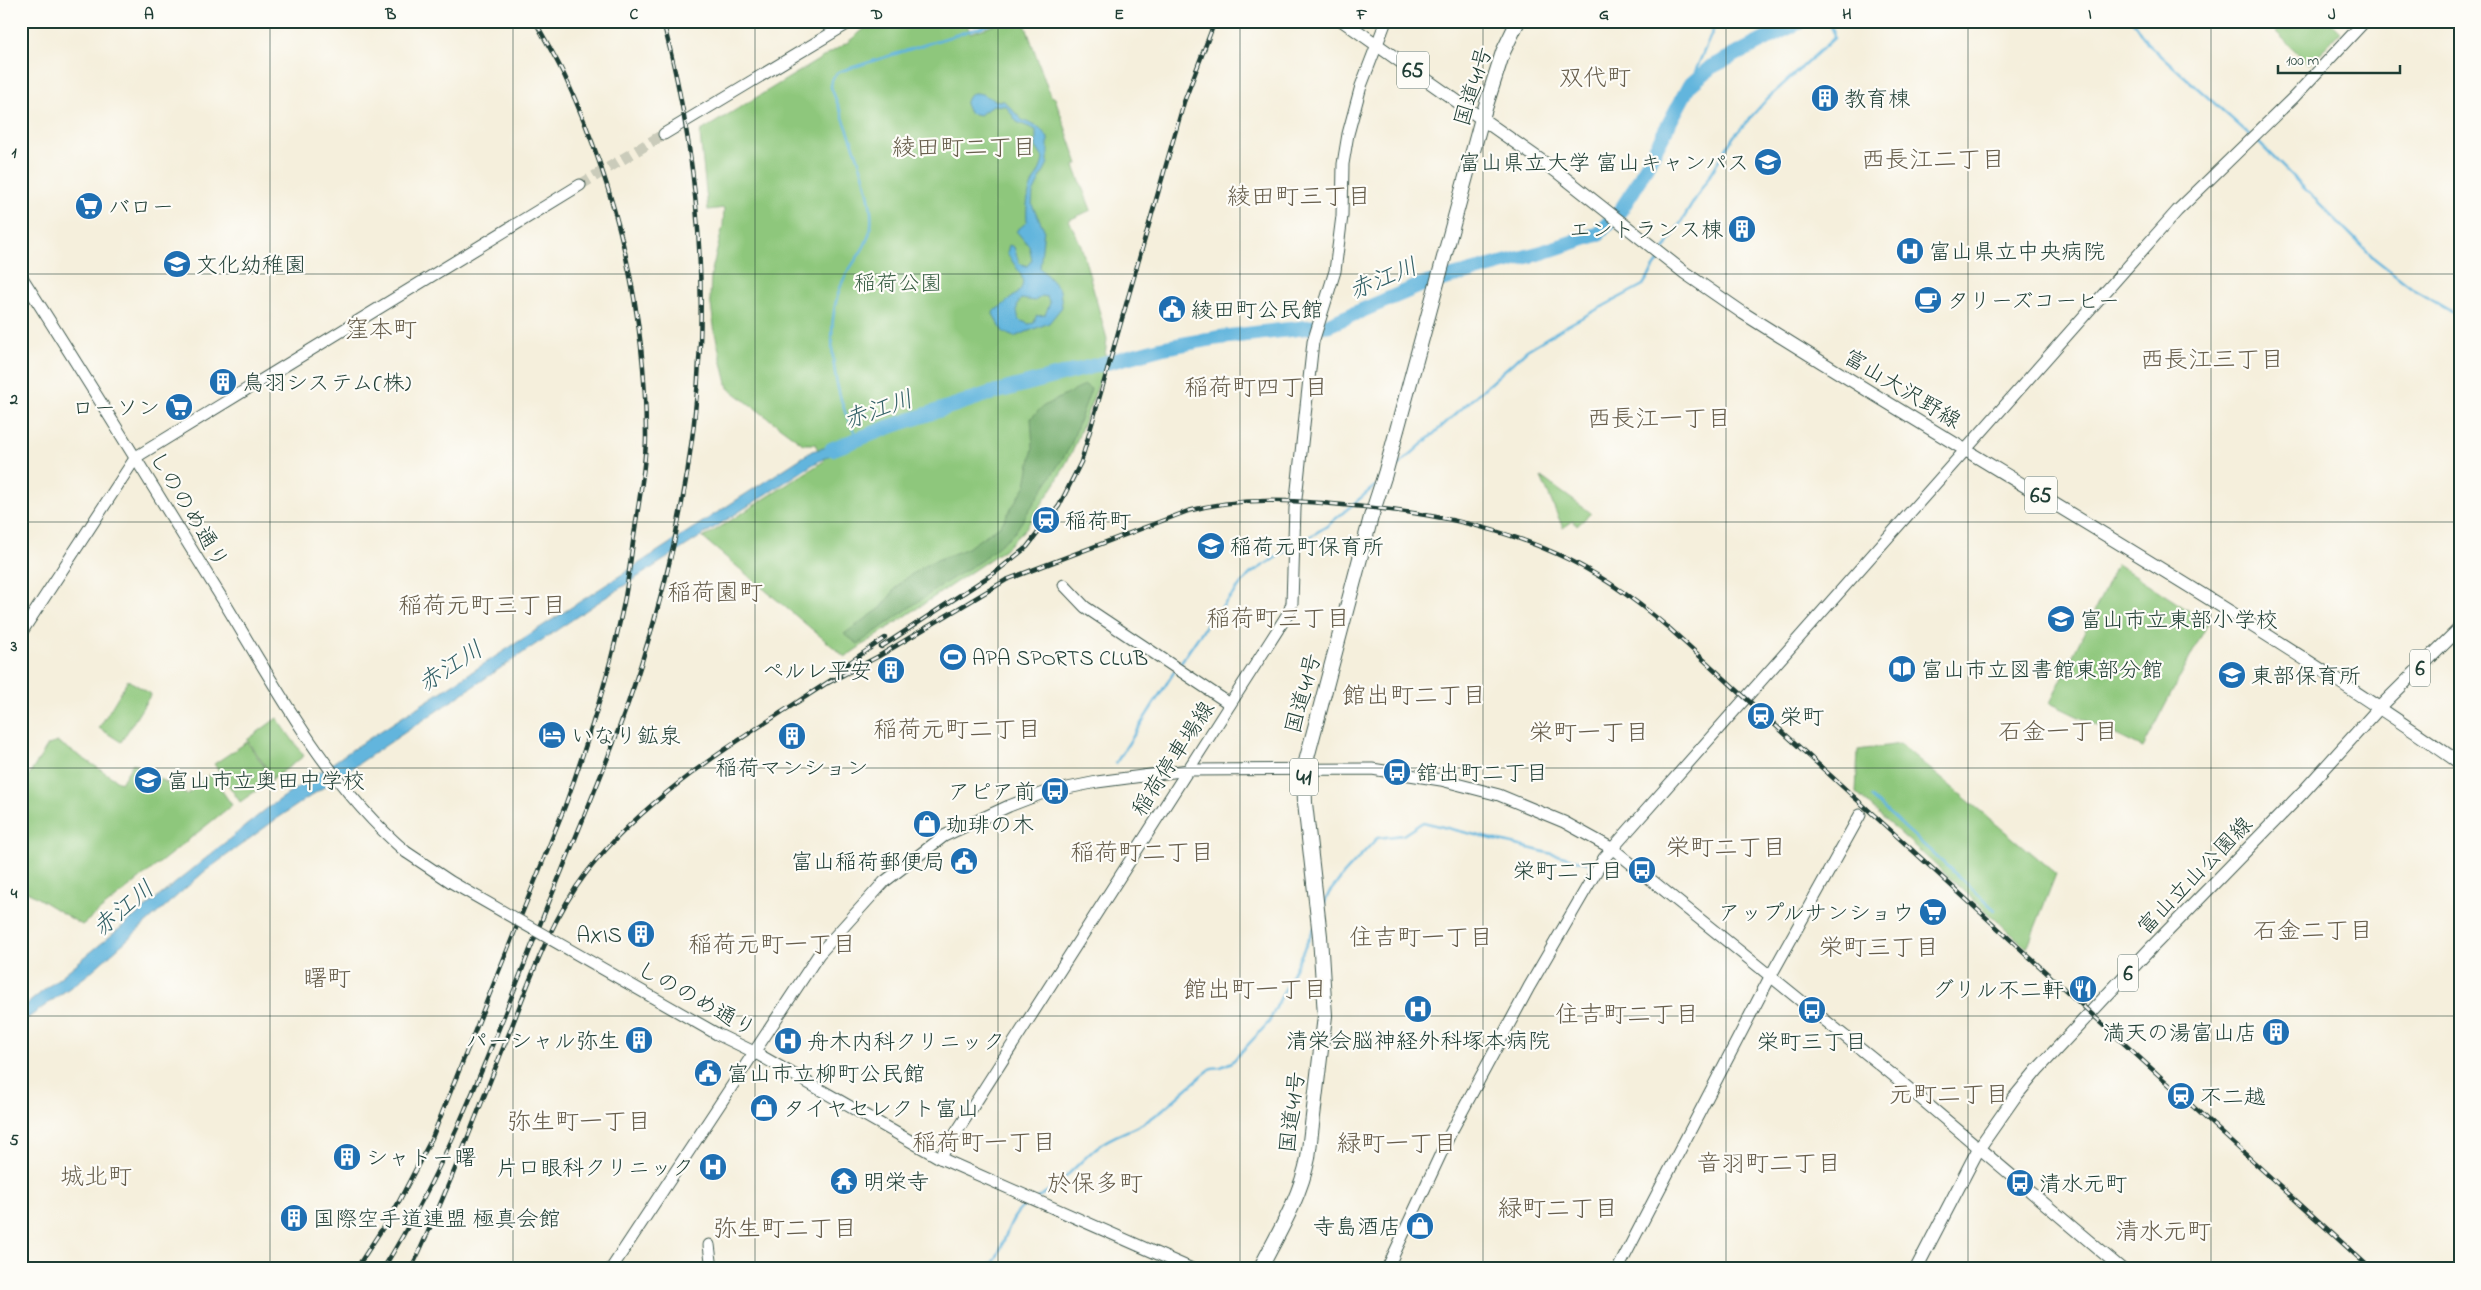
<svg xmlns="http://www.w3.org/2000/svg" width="2481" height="1290" font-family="'Indie Flower','Klee One',sans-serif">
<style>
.green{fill:#8ec77b;stroke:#568258}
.forest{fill:#72ac6b;stroke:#487450}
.water{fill:#62b5dd;stroke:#407988;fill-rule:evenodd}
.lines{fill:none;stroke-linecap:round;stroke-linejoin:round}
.stream{stroke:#62b5dd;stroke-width:2.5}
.river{stroke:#62b5dd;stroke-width:15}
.secondary-tunnel{stroke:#cacbba;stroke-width:11;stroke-dasharray:11 5.5;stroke-linecap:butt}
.secondary-casing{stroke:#3f584d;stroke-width:13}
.primary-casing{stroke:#3f584d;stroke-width:14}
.highway-casing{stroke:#3f584d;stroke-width:16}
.secondary{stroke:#fff;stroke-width:11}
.primary{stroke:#fff;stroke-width:12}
.highway{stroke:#fff;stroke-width:14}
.rail-casing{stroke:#1f3d34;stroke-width:4.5}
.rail{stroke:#fdfcf7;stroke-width:2.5;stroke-dasharray:8;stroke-linecap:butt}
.secondary-bridge-casing{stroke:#3f584d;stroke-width:13;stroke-linecap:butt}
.secondary-bridge{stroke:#fff;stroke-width:11}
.grid{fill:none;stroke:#1f3d34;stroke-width:1;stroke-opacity:0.55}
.labels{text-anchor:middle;stroke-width:4.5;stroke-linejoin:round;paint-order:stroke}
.shield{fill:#fdfcf7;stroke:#62766e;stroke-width:1}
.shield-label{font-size:21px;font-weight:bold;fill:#1f3d34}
.street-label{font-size:22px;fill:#1f3d34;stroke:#fdfcf7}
.poi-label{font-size:22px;fill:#1f3d34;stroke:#fdfcf7;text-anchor:start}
.park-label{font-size:22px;fill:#3b6046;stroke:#fdfcf7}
.neighbourhood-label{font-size:24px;fill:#685f4d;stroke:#fdfcf7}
.water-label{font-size:24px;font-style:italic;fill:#336167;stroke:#fdfcf7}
.neatline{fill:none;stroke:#1f3d34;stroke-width:2}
.grid-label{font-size:16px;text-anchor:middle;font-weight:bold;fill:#1f3d34}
</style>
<rect width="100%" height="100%" fill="#fdfcf7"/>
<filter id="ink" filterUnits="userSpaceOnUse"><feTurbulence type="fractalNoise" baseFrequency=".02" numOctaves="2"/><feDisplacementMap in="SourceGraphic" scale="10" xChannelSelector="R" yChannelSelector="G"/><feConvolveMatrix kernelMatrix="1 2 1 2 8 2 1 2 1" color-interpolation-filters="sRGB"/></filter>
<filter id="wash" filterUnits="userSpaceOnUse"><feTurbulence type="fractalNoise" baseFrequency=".0096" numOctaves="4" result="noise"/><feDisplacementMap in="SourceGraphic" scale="20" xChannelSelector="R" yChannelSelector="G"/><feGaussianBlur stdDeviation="1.12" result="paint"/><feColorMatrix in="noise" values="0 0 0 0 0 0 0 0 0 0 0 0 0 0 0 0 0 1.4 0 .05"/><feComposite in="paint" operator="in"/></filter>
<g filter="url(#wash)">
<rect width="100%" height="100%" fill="#f5efdc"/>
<g class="green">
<polygon points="874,21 966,21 970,33 1008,21 1024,21 1050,95 1055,98 1078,164 1074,166 1091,210 1069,220 1081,245 1107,339 1103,373 1073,450 1055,484 1026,528 1005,549 845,657 703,538 824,461 815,444 803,444 728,388 715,333 710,298 711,274 723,226 724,208 708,210 700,135 701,131 848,42"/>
<polygon points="2287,21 2329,21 2340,32 2309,64 2276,32"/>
<polygon points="1541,477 1591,513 1577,526 1573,521 1563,528"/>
<polygon points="2117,564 2208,623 2143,748 2050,703"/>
<polygon points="128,680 151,694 121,742 99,728"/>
<polygon points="277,718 304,756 274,778 247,740"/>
<polygon points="58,742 121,783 133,763 187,795 210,774 232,805 82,925 21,888 21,788 48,745"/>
<polygon points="247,742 273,779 240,802 214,764"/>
<polygon points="1900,744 2056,874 2027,948 1856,793 1858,750"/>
</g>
<polygon class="forest" points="1085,385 1091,389 1070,447 1015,532 982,560 943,584 858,644 844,634 881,608 899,584 912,574 929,563 966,549 1001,525 1026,485 1033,447 1031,418 1042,407"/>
<g class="water">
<path d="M973,93C987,92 989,102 1004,101L1022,120L1040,128L1048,138V163L1033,193L1032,205L1044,229L1040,268L1060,290L1062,307L1049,323L1014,337L1003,332L993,314L994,310C999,309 1005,303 1010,299C1035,283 1017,271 1007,253L1009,245L1014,247L1019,263L1027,266L1032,260L1029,246L1016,231L1027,222C1026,210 1027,200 1030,189C1034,178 1042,170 1043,158L1036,147V130L1017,122L1006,106L993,105L980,115L969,113L965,104L968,97ZM1042,296L1047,297L1050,303L1045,315L1036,316L1034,323L1029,324L1019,320C1017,312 1015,305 1021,299L1035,301Z"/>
<polygon points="861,438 812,465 597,603 275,820 204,872 86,976 21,1023 21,1009 265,810 353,749 812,451"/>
</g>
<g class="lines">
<g class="stream">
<polyline points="2133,21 2147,43 2250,135"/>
<polyline points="1689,86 1717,21"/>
<polyline points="2256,140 2375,259 2412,288 2460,317"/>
<polyline points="1664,250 1734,136 1767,99 1834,38 1833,30 1826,21"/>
<path d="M858,438C833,398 823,327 842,283C851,262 868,249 871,226C875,191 844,121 831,87L832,79L838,72L1000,21"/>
<polyline points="1392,471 1527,350 1568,325 1643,285 1661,257"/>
<polyline points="1298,544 1327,526 1375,486"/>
<polyline points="1179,665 1205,627 1250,574 1291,548"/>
<polyline points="1116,763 1174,672"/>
<polyline points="1871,797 1995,910"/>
<polyline points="1323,907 1329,893 1344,874 1377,838 1403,835 1423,822 1593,864"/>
<path d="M1037,1198C1064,1182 1074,1167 1096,1148C1114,1133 1135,1131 1153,1117C1174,1102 1191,1083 1212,1068L1221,1067L1232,1062L1269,1022L1314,928"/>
<path d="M982,1269L994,1262C1007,1241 1007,1215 1030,1202"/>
</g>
<polyline class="river" points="832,449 892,426 988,394 1162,348 1216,338 1328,325 1421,285 1540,253 1598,234 1620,211 1633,191 1689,86 1711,67 1801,21"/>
</g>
</g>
<g filter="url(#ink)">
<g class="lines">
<polyline class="secondary-tunnel" points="580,185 664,134"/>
<defs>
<g id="secondary">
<polyline points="664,134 852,21"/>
<path d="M21,276C90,383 156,492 223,600C277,689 326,783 406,852"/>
<polyline points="1064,585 1085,607 1230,704"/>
<polyline points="21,633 136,457 580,185"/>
<polyline points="717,1034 754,1052 940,1158 1192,1269"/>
<polyline points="940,1158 1289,612 1292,603 1295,508 1313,342 1335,271 1342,216 1343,164 1348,134 1361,86 1386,21"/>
<polyline points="709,1245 712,1269"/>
<polyline points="611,1269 819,954 884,882 944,836 1009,806 1043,793 1097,782 1188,770 1372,769 1441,780 1499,795 1564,822 1613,849 1894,1076 2122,1269"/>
<polyline points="1387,1269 1450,1134 1529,987 1604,858 2177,211 2294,97 2365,21"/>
<polyline points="1618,1269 1770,977 1860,815"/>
</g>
<g id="primary">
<path d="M1343,21L1556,171L1685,273L1743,313C1981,464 2228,601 2460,763"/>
<polyline points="1916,1269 1979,1148 2014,1098 2037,1070 2151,948 2303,792 2380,707 2460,628"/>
</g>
<path id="highway" d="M1260,1269C1279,1232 1300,1198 1308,1158L1325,1016L1320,936L1305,803L1304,769L1371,517L1385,474L1482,118L1503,52L1518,21"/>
</defs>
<use href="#secondary" class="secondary-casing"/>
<use href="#primary" class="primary-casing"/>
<use href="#highway" class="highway-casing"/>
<use href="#secondary" class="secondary"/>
<use href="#primary" class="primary"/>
<use href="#highway" class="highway"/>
<defs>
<g id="rail">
<polyline points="881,647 997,571 1027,547 1059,506 1081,462 1184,102 1215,21"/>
<polyline points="837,671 885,638"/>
<path d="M828,683L879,656L1006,580L1188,511C1240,497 1290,500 1343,505C1416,511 1490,523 1557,554C1598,572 1636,600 1670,629L2371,1269"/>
<path d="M356,1269L395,1209L432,1138L565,806C589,739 610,672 624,602C629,578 631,553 635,529C639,499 646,466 646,436C646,313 617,190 566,79C557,59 545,40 535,21"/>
<path d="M383,1269C451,1160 494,1040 541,922C575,836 614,751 641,664C711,447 721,242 663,21"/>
<path d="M411,1269C448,1191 478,1111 510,1031C531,977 551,919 587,872C652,789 746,736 833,679"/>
</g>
</defs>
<use href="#rail" class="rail-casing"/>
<use href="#rail" class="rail"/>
<defs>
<polyline id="secondary-bridge" points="406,852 451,882 717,1034"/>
</defs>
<use href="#secondary-bridge" class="secondary-bridge-casing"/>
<use href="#secondary-bridge" class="secondary-bridge"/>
</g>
</g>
<path class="grid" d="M270,21V1269M513,21V1269M755,21V1269M998,21V1269M1240,21V1269M1483,21V1269M1726,21V1269M1968,21V1269M2211,21V1269M21,274H2460M21,522H2460M21,768H2460M21,1016H2460"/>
<defs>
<symbol id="building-disc" viewBox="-11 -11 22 22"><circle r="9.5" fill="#1f6fb2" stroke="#fdfcf7"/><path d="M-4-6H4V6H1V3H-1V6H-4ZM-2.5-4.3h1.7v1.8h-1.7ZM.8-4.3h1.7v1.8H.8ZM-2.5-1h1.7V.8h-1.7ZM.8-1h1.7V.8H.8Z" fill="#fff"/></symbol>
<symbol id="university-disc" viewBox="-11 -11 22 22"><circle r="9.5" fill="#1f6fb2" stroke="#fdfcf7"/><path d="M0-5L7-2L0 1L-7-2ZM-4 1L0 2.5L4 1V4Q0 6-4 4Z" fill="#fff"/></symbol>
<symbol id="supermarket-disc" viewBox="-11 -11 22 22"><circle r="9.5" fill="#1f6fb2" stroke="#fdfcf7"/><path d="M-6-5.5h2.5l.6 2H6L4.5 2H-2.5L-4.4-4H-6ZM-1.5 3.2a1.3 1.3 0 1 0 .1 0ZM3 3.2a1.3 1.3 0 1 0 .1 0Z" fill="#fff"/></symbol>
<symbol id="hospital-disc" viewBox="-11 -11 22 22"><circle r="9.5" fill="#1f6fb2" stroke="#fdfcf7"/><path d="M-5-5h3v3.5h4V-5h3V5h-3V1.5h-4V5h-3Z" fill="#fff"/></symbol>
<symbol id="school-disc" viewBox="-11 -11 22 22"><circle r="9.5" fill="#1f6fb2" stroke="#fdfcf7"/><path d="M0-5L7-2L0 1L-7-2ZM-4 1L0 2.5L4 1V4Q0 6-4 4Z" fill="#fff"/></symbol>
<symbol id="cafe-disc" viewBox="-11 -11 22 22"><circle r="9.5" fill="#1f6fb2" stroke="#fdfcf7"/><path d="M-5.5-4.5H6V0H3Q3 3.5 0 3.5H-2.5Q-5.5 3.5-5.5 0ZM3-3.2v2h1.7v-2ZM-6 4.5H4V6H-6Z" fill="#fff"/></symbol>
<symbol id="civic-disc" viewBox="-11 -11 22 22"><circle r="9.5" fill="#1f6fb2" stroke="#fdfcf7"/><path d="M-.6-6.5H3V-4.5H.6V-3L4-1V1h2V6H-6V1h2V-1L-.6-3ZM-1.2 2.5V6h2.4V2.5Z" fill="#fff"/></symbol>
<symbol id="station-disc" viewBox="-11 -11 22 22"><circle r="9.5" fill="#1f6fb2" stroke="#fdfcf7"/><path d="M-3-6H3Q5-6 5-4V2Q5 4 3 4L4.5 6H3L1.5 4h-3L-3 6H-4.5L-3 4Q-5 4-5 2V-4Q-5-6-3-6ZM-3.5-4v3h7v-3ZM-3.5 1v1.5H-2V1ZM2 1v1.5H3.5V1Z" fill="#fff"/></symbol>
<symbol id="stadium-disc" viewBox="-11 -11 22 22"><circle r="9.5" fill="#1f6fb2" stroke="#fdfcf7"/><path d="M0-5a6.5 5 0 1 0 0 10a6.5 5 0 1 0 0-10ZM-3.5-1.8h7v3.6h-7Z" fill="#fff"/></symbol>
<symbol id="library-disc" viewBox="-11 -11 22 22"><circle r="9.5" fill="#1f6fb2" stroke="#fdfcf7"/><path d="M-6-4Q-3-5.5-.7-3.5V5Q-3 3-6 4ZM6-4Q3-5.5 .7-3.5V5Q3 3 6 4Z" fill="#fff"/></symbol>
<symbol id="hotel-disc" viewBox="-11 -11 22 22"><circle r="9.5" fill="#1f6fb2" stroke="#fdfcf7"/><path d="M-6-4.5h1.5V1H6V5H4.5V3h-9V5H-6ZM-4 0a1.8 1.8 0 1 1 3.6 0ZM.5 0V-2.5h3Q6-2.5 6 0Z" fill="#fff"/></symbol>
<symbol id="bus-disc" viewBox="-11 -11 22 22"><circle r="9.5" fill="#1f6fb2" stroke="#fdfcf7"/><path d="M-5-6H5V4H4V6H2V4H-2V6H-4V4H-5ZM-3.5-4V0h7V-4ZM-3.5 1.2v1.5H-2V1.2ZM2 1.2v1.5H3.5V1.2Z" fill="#fff"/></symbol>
<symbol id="shop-disc" viewBox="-11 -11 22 22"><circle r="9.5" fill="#1f6fb2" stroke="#fdfcf7"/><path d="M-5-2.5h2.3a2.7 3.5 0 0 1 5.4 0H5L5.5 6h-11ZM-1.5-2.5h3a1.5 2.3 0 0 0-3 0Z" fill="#fff"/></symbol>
<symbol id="restaurant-disc" viewBox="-11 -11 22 22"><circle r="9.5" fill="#1f6fb2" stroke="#fdfcf7"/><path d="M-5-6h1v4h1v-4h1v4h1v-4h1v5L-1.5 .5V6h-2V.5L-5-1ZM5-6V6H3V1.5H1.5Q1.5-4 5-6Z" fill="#fff"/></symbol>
<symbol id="temple-disc" viewBox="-11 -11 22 22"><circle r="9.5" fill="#1f6fb2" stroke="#fdfcf7"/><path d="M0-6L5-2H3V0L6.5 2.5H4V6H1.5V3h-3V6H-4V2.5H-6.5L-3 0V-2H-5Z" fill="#fff"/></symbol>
</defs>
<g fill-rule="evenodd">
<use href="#building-disc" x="1809" y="82" width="32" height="32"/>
<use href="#university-disc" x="1752" y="146" width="32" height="32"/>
<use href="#supermarket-disc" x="73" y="190" width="32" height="32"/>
<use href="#building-disc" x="1726" y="213" width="32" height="32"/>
<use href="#hospital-disc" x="1894" y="235" width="32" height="32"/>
<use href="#school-disc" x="161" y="248" width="32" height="32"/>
<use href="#cafe-disc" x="1912" y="284" width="32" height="32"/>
<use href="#civic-disc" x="1156" y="293" width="32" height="32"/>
<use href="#building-disc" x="207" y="366" width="32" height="32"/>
<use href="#supermarket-disc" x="163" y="391" width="32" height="32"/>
<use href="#station-disc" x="1030" y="504" width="32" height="32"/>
<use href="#school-disc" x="1195" y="530" width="32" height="32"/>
<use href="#school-disc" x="2045" y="603" width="32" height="32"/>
<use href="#stadium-disc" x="937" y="641" width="32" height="32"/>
<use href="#library-disc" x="1886" y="653" width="32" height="32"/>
<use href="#building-disc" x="875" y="654" width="32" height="32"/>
<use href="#school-disc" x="2216" y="659" width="32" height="32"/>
<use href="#station-disc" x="1745" y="700" width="32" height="32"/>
<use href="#hotel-disc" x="536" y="719" width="32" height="32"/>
<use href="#building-disc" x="776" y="720" width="32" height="32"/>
<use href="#bus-disc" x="1381" y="756" width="32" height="32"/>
<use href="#school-disc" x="132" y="764" width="32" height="32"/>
<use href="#bus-disc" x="1039" y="775" width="32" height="32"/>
<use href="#shop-disc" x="911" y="808" width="32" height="32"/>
<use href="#civic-disc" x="948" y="845" width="32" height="32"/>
<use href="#bus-disc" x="1626" y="854" width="32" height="32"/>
<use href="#supermarket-disc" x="1917" y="896" width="32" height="32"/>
<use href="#building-disc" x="625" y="918" width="32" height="32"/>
<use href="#restaurant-disc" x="2067" y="973" width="32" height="32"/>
<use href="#hospital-disc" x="1402" y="993" width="32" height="32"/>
<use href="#bus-disc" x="1796" y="994" width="32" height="32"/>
<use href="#building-disc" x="2260" y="1016" width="32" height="32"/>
<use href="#building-disc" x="623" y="1024" width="32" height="32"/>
<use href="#hospital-disc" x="772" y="1025" width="32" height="32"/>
<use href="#civic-disc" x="692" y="1057" width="32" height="32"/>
<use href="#station-disc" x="2165" y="1080" width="32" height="32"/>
<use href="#shop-disc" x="748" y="1092" width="32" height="32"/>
<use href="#building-disc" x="331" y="1141" width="32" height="32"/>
<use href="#hospital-disc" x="697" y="1151" width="32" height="32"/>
<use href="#temple-disc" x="828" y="1165" width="32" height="32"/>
<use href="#bus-disc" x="2004" y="1167" width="32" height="32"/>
<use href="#building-disc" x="278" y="1202" width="32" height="32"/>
<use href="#shop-disc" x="1404" y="1210" width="32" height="32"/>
</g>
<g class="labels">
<g class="shield">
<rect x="1397" y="51.5" width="32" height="37" rx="4"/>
<rect x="2025" y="476.5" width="32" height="37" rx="4"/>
<rect x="2410" y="649.5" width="20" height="37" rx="4"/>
<rect x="1290" y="758.5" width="28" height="37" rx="4"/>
<rect x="2118" y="954.5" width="20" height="37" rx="4"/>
</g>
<g class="shield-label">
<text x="1413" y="77">65</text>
<text x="2041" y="502">65</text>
<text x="2420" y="675">6</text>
<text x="1304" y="784">41</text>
<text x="2128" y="980">6</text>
</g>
<g class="street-label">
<text transform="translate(1472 86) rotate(-73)" y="8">国道41号</text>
<text transform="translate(1903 388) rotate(31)" y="8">富山大沢野線</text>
<text transform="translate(190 509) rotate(59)" y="8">しののめ通り</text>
<text transform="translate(1302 693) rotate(-75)" y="8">国道41号</text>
<text transform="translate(1172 758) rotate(-57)" y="8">稲荷停車場線</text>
<text transform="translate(2194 875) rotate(-46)" y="8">富山立山公園線</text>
<text transform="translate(697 998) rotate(29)" y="8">しののめ通り</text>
<text transform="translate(1291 1112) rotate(-83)" y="8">国道41号</text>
</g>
<g class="poi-label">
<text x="1844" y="106">教育棟</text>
<text x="1749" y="170" text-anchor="end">富山県立大学 富山キャンパス</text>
<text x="108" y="214">バロー</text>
<text x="1723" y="237" text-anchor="end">エントランス棟</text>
<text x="1929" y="259">富山県立中央病院</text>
<text x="196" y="272">文化幼稚園</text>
<text x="1947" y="308">タリーズコーヒー</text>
<text x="1191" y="317">綾田町公民館</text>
<text x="242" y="390">鳥羽システム(株)</text>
<text x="160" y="415" text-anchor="end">ローソン</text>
<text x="1065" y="528">稲荷町</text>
<text x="1230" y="554">稲荷元町保育所</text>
<text x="2080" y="627">富山市立東部小学校</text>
<text x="972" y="665">APA SPORTS CLUB</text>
<text x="1921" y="677">富山市立図書館東部分館</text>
<text x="872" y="678" text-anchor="end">ペルレ平安</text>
<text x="2251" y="683">東部保育所</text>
<text x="1780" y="724">栄町</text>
<text x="571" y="743">いなり鉱泉</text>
<text x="792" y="775" text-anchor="middle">稲荷マンション</text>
<text x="1416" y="780">舘出町二丁目</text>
<text x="167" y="788">富山市立奥田中学校</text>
<text x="1036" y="799" text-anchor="end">アピア前</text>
<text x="946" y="832">珈琲の木</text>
<text x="945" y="869" text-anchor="end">富山稲荷郵便局</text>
<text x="1623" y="878" text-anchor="end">栄町二丁目</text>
<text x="1914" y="920" text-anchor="end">アップルサンショウ</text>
<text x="622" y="942" text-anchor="end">AXIS</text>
<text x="2064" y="997" text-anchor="end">グリル不二軒</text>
<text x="2257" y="1040" text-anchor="end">満天の湯富山店</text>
<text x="620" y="1048" text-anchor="end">パーシャル弥生</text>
<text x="1418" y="1048" text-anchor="middle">清栄会脳神経外科塚本病院</text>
<text x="807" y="1049">舟木内科クリニック</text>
<text x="1812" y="1049" text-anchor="middle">栄町三丁目</text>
<text x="727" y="1081">富山市立柳町公民館</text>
<text x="2200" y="1104">不二越</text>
<text x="783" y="1116">タイヤセレクト富山</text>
<text x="366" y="1165">シャトー曙</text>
<text x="694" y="1175" text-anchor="end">片口眼科クリニック</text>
<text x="863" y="1189">明栄寺</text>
<text x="2039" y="1191">清水元町</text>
<text x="313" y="1226">国際空手道連盟 極真会館</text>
<text x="1401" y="1234" text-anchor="end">寺島酒店</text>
</g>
<g class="park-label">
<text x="898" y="290">稲荷公園</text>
</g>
<g class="neighbourhood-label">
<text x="1595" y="85">双代町</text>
<text x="964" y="155">綾田町二丁目</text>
<text x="1933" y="167">西長江二丁目</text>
<text x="1299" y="204">綾田町三丁目</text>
<text x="381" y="337">窪本町</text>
<text x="2212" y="367">西長江三丁目</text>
<text x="1256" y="395">稲荷町四丁目</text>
<text x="1659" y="426">西長江一丁目</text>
<text x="715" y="600">稲荷園町</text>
<text x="482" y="613">稲荷元町三丁目</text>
<text x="1278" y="626">稲荷町三丁目</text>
<text x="1414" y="703">館出町二丁目</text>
<text x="957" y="737">稲荷元町二丁目</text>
<text x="2058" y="739">石金一丁目</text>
<text x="1589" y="740">栄町一丁目</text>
<text x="1726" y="855">栄町二丁目</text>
<text x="1142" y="860">稲荷町二丁目</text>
<text x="2313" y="938">石金二丁目</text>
<text x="1421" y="945">住吉町一丁目</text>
<text x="772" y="952">稲荷元町一丁目</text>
<text x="1879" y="955">栄町三丁目</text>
<text x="327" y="986">曙町</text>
<text x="1255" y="997">館出町一丁目</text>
<text x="1627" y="1022">住吉町二丁目</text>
<text x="1949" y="1102">元町二丁目</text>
<text x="579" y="1129">弥生町一丁目</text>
<text x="984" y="1150">稲荷町一丁目</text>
<text x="1397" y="1151">緑町一丁目</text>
<text x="1769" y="1171">音羽町二丁目</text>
<text x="96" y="1184">城北町</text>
<text x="1095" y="1191">於保多町</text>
<text x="1558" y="1216">緑町二丁目</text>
<text x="785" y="1236">弥生町二丁目</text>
<text x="2163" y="1239">清水元町</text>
</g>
<g class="water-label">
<text transform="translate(1383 278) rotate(-22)" y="8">赤江川</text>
<text transform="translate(878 409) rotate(-19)" y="8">赤江川</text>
<text transform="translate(450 666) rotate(-33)" y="8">赤江川</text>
<text transform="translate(123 908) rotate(-40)" y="8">赤江川</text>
</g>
</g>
<rect width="2481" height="1290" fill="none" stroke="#fdfcf7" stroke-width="55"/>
<path d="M2278 65v8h122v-8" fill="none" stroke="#1f3d34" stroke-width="2.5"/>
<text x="2286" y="65" font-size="15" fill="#1f3d34" stroke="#fdfcf7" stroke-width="4" paint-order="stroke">100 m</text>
<rect x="28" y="28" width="2426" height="1234" class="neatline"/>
<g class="grid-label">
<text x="149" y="19">A</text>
<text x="391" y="19">B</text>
<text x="634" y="19">C</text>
<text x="877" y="19">D</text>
<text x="1119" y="19">E</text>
<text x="1362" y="19">F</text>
<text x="1604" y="19">G</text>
<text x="1847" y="19">H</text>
<text x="2090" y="19">I</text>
<text x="2332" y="19">J</text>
<text x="14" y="157">1</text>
<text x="14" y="404">2</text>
<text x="14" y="651">3</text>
<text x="14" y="898">4</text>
<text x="14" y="1145">5</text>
</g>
</svg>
